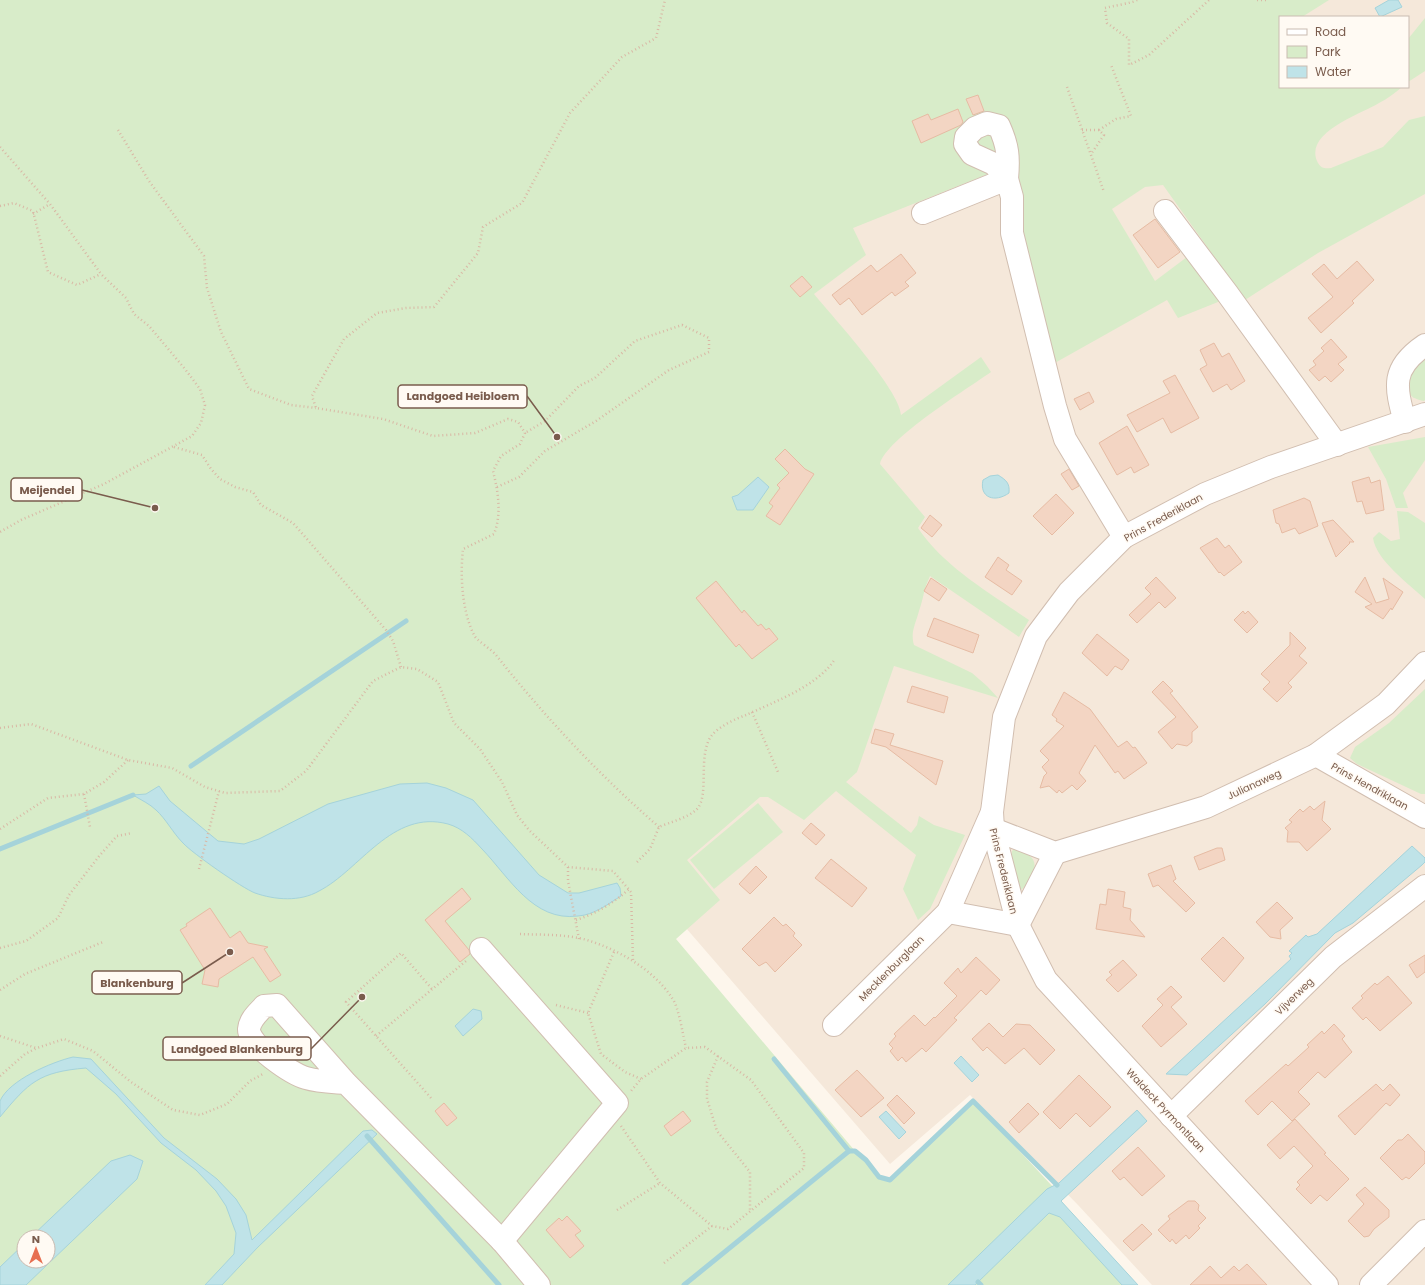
<svg xmlns="http://www.w3.org/2000/svg" width="1425" height="1285" font-family="Poppins,sans-serif">
<style>
.residential{fill:#f5e8da;fill-rule:evenodd}
.green{fill:#d8ecc9;fill-rule:evenodd}
.water{fill:#bfe3e8;stroke:#a5d3da}
.lines{fill:none;stroke-linecap:round;stroke-linejoin:round}
.stream{stroke:#a5d3da;stroke-width:5}
.building{fill:#f3d5c3;stroke:#e6bba3}
.minor-casing{stroke:#d1beb0;stroke-width:24}
.path{stroke:#d9b8a5;stroke-width:2.5;stroke-dasharray:1 3;stroke-linecap:butt}
.minor{stroke:#fff;stroke-width:22}
.labels{text-anchor:middle;stroke-width:3;stroke-linejoin:round;paint-order:stroke}
.street-label{font-size:10px;fill:#7a5c4d;stroke:#fffaf3}
.leader{fill:none;stroke:#7a5c4d;stroke-width:1.5}
.callout-dot{fill:#7a5c4d;stroke:#fffaf3;stroke-width:1.5}
.callout{fill:#fffaf3;stroke:#7a5c4d;stroke-width:1.5}
.callout-label{font-size:11px;text-anchor:middle;font-weight:bold;fill:#7a5c4d}
</style>
<rect width="100%" height="100%" fill="#fdf6ec"/>
<path class="residential" d="M931,0H1425V1285H1152L1078,1205L970,1095L890,1164L673,913L747,173ZM1280,17H1408V87H1280Z"/>
<g class="green">
<path d="M0,0H1329L1302,17H1280V87H1402C1395,93 1387,99 1379,103C1361,114 1302,133 1318,163C1321,168 1325,169 1331,168L1383,147L1409,120L1425,116V194L1318,253L1245,300L1163,185L1145,187L1112,209L1155,281L1191,254L1223,300L1178,318L1167,300L1053,364L1008,166L853,228L866,255L814,294C832,316 900,390 901,415L981,357L991,372C967,389 886,439 880,464L925,517L918,528C944,567 990,593 1029,620L1019,637L930,576C923,591 924,597 919,611C916,623 910,632 914,645L972,673L987,686L998,698L894,666L857,772L846,782L911,833L917,825L919,816L934,825L965,835L930,909L918,920L903,889L916,855L836,791L804,820L768,797H760L687,860L720,900L676,939L855,1151L866,1160L879,1177L890,1180L973,1101L1054,1188L1064,1213L1131,1285H0ZM24,1237H48V1261H24Z"/>
<polygon points="1425,18 1425,71 1408,82 1408,39"/>
<path d="M1425,353V400L1424,401C1408,398 1407,392 1406,377Z"/>
<polygon points="1425,437 1425,460 1403,493 1408,508 1396,508 1386,479 1368,447"/>
<path d="M1397,511L1408,512L1425,523V599C1409,584 1376,560 1373,538L1379,532L1391,541L1400,539Z"/>
<polygon points="1425,689 1425,794 1421,794 1357,764 1350,758 1355,747 1389,723"/>
<polygon points="758,803 783,832 714,889 690,860"/>
<path d="M1015,848C1028,854 1040,858 1032,875C1029,882 1027,885 1021,890L1016,889L1011,862L1012,851Z"/>
</g>
<g class="water">
<polygon points="1389,0 1398,0 1402,7 1380,17 1375,8"/>
<path d="M998,475C1006,480 1010,483 1009,493C995,503 979,498 983,480L990,476Z"/>
<polygon points="758,477 769,487 753,510 737,510 732,497 738,495"/>
<path d="M427,783L446,788L473,800L539,875L568,893H579L617,883L620,888L621,896C608,904 594,915 578,916C533,922 509,877 482,849C472,838 462,828 448,824C392,809 360,870 319,891C300,902 275,900 255,893C242,888 192,853 183,843C173,833 166,819 156,810C150,804 141,800 133,795L146,794L159,786L170,801L218,841L244,844L259,839L328,804L400,784Z"/>
<polygon points="1412,846 1425,858 1425,862 1422,865 1353,923 1335,933 1265,1004 1187,1075 1166,1074 1291,959 1289,956 1292,953 1289,951 1306,935 1308,937 1317,934"/>
<polygon points="473,1009 481,1011 482,1019 463,1036 455,1026"/>
<polygon points="961,1056 979,1075 972,1082 954,1063"/>
<path d="M73,1057L91,1059L164,1138L217,1179L236,1199L246,1215L252,1240L363,1131L372,1130L377,1134L258,1247L222,1285H205L234,1254L236,1233L226,1206L216,1191L196,1170L161,1143L116,1094L86,1068C39,1072 29,1082 0,1117C0,1112 0,1105 0,1101C9,1080 52,1062 73,1057Z"/>
<polygon points="1137,1110 1147,1121 1061,1201 1138,1285 1122,1285 1060,1217 1049,1213 975,1285 948,1285 1047,1189 1059,1183"/>
<polygon points="886,1111 906,1132 899,1139 879,1117"/>
<polygon points="130,1155 143,1161 137,1179 26,1285 0,1285 0,1267 24,1244 24,1261 48,1261 48,1237 31,1237 111,1161"/>
</g>
<g class="lines">
<g class="stream">
<polyline points="191,766 406,621"/>
<polyline points="0,849 133,795"/>
<polyline points="774,1059 849,1151"/>
<polyline points="367,1136 499,1285"/>
<polyline points="978,1282 981,1285"/>
<polyline points="684,1285 849,1151 855,1151 866,1160 879,1177 890,1180 973,1101 1057,1185"/>
</g>
</g>
<g class="building">
<polygon points="978,95 984,111 973,115 966,99"/>
<polygon points="958,109 963,122 961,125 921,143 912,121 928,114 931,120"/>
<polygon points="1155,219 1180,252 1158,268 1133,235"/>
<polygon points="901,254 916,273 905,282 909,286 895,296 892,292 862,315 849,298 840,305 832,295 871,265 877,272"/>
<polygon points="1357,261 1374,280 1352,301 1354,303 1321,333 1308,318 1333,297 1312,274 1324,264 1337,279"/>
<polygon points="802,276 812,287 800,297 790,286"/>
<polygon points="1331,339 1347,357 1338,364 1344,370 1331,382 1325,376 1319,381 1309,370 1316,365 1313,361 1324,351 1321,348"/>
<polygon points="1214,343 1222,357 1229,353 1245,381 1231,390 1227,384 1213,392 1200,369 1207,365 1200,350"/>
<polygon points="1175,375 1199,418 1171,433 1163,418 1137,432 1127,415 1170,393 1163,381"/>
<polygon points="1089,392 1094,402 1080,410 1074,399"/>
<polygon points="1127,426 1149,465 1134,473 1131,467 1117,475 1099,443"/>
<polygon points="785,449 805,469 814,474 780,525 766,516 773,506 769,503 780,488 777,485 789,473 775,459"/>
<polygon points="1069,469 1079,486 1072,490 1061,474"/>
<polygon points="1369,477 1371,483 1380,480 1384,510 1366,514 1362,501 1357,502 1352,482"/>
<polygon points="1056,494 1074,513 1052,535 1033,516"/>
<polygon points="1304,498 1310,501 1318,526 1299,534 1295,528 1282,533 1279,524 1276,523 1273,510"/>
<polygon points="930,515 942,525 932,537 921,528"/>
<polygon points="1333,520 1354,542 1349,542 1350,543 1336,557 1322,523"/>
<polygon points="1217,538 1225,548 1229,545 1242,562 1224,576 1220,572 1219,573 1200,548"/>
<polygon points="998,557 1009,565 1006,570 1022,581 1012,595 985,577"/>
<polygon points="1156,577 1176,598 1165,608 1159,602 1137,623 1129,615 1151,594 1145,588"/>
<polygon points="1365,577 1376,603 1389,599 1383,578 1403,592 1392,610 1391,608 1383,619 1365,607 1372,604 1355,592"/>
<polygon points="931,578 947,589 939,601 924,591"/>
<polygon points="716,581 742,613 744,610 758,626 761,624 766,630 769,628 778,639 752,659 739,644 736,647 696,598"/>
<polygon points="1243,611 1245,614 1248,611 1258,622 1247,633 1234,620"/>
<polygon points="934,618 979,635 973,653 927,636"/>
<polygon points="1290,632 1306,648 1299,656 1307,663 1288,683 1292,687 1277,702 1263,689 1270,682 1261,674 1290,645"/>
<polygon points="1097,634 1129,660 1122,670 1115,666 1107,676 1082,653"/>
<polygon points="1163,681 1173,691 1170,693 1198,727 1192,732 1192,742 1187,746 1177,744 1172,749 1158,732 1176,717 1152,692"/>
<polygon points="912,686 948,697 944,713 907,702"/>
<polygon points="1064,692 1090,709 1118,747 1127,741 1133,748 1135,747 1147,763 1124,779 1118,771 1115,773 1095,745 1079,773 1086,781 1077,790 1072,785 1062,793 1059,790 1057,793 1049,786 1040,788 1044,776 1047,773 1042,767 1049,760 1040,751 1064,726 1056,721 1057,719 1052,715"/>
<polygon points="875,729 894,734 890,745 943,761 936,785 886,747 871,743"/>
<polygon points="1325,801 1322,820 1331,829 1307,851 1299,842 1287,842 1288,831 1285,828 1292,822 1289,820 1300,809 1303,812 1310,806 1314,810"/>
<polygon points="811,823 825,835 816,845 802,833"/>
<polygon points="1217,848 1222,848 1225,860 1199,870 1194,857"/>
<polygon points="831,859 867,888 852,907 815,878"/>
<polygon points="1171,865 1176,879 1173,881 1195,903 1186,912 1158,885 1153,887 1148,874"/>
<polygon points="756,866 767,877 750,894 739,884"/>
<polygon points="462,888 471,899 445,921 469,950 470,954 460,962 425,920"/>
<polygon points="1108,889 1125,892 1123,907 1131,909 1130,920 1145,937 1096,929 1100,904 1106,905"/>
<polygon points="1277,902 1293,918 1280,930 1281,939 1270,937 1256,922"/>
<polygon points="210,908 230,938 240,931 248,943 268,947 264,949 281,975 270,982 253,957 219,979 218,987 202,984 205,970 180,930 187,926 186,924"/>
<polygon points="774,917 783,926 786,924 795,933 793,936 802,945 775,972 766,962 759,966 742,949"/>
<polygon points="1223,937 1244,958 1224,982 1201,959"/>
<polygon points="1425,955 1425,972 1417,978 1409,965"/>
<polygon points="976,957 1000,980 986,995 981,990 954,1018 957,1020 926,1052 922,1048 906,1062 902,1057 898,1061 890,1051 893,1048 889,1044 896,1036 894,1034 914,1015 925,1026 934,1017 935,1018 957,996 944,983 958,968 961,973"/>
<polygon points="1123,960 1137,975 1118,992 1106,980 1112,975 1109,972"/>
<polygon points="1388,976 1412,1003 1380,1031 1366,1017 1363,1020 1352,1008 1363,998 1361,996 1375,983 1377,985"/>
<polygon points="1171,986 1182,997 1171,1007 1187,1024 1161,1047 1142,1026 1163,1005 1157,999"/>
<polygon points="989,1023 1003,1037 1016,1024 1030,1025 1055,1050 1040,1065 1024,1048 1005,1064 987,1047 983,1051 972,1039"/>
<polygon points="1334,1024 1345,1036 1342,1039 1352,1052 1325,1078 1318,1072 1298,1092 1310,1104 1292,1121 1272,1101 1258,1115 1245,1101 1286,1064 1288,1066 1309,1047 1307,1045 1322,1031 1324,1034"/>
<polygon points="857,1070 884,1098 861,1117 835,1090"/>
<polygon points="1079,1075 1111,1107 1090,1127 1076,1113 1060,1129 1043,1112"/>
<polygon points="1376,1084 1383,1091 1390,1084 1400,1095 1390,1106 1386,1103 1355,1135 1338,1116"/>
<polygon points="897,1095 915,1113 904,1124 887,1105"/>
<polygon points="444,1103 457,1118 447,1126 435,1111"/>
<polygon points="1028,1103 1039,1114 1019,1133 1009,1122"/>
<polygon points="683,1111 691,1121 671,1136 664,1126"/>
<polygon points="1295,1119 1326,1153 1324,1154 1349,1179 1327,1201 1320,1195 1311,1204 1296,1189 1300,1185 1297,1182 1313,1166 1294,1146 1280,1159 1267,1145"/>
<polygon points="1408,1134 1425,1152 1425,1163 1409,1179 1406,1177 1402,1180 1380,1158 1398,1140 1402,1140"/>
<polygon points="1138,1147 1165,1176 1142,1196 1124,1177 1120,1180 1112,1171"/>
<polygon points="1365,1187 1389,1210 1389,1217 1374,1229 1369,1236 1364,1237 1348,1221 1364,1204 1356,1195"/>
<polygon points="1188,1201 1195,1201 1199,1205 1198,1210 1206,1218 1198,1226 1200,1228 1189,1239 1186,1235 1176,1244 1172,1239 1170,1242 1158,1230 1170,1219 1168,1216"/>
<polygon points="567,1216 581,1231 575,1235 584,1246 570,1258 546,1230 559,1218 562,1221"/>
<polygon points="1142,1224 1152,1234 1133,1251 1123,1241"/>
<polygon points="1247,1264 1267,1285 1190,1285 1210,1266 1221,1278 1234,1266 1239,1271"/>
</g>
<g class="lines">
<defs>
<g id="minor">
<path d="M987,123L999,126C1008,146 1009,157 1007,179L994,164L972,154L965,144L966,137L975,128Z"/>
<polyline points="1165,211 1227,293 1337,445"/>
<polyline points="923,213 1007,179 1012,197 1012,233 1055,406 1065,439 1124,537"/>
<path d="M1405,422C1395,386 1391,368 1425,345"/>
<polyline points="1316,755 1425,817"/>
<polyline points="993,829 1055,853 1206,807 1316,755 1386,704 1425,663"/>
<polyline points="948,912 1018,925"/>
<polyline points="1018,925 1055,853"/>
<polyline points="481,949 617,1103 502,1241"/>
<polyline points="834,1025 948,912 992,812"/>
<path d="M346,1083C334,1082 319,1082 306,1078C292,1074 248,1045 249,1029C250,1019 258,1013 264,1006L277,1005L346,1083L502,1241L539,1285"/>
<polyline points="1171,1116 1333,957 1425,886"/>
<polyline points="1327,1285 1046,980 1018,925 993,829 992,812 1004,717 1036,636 1069,592 1124,537 1205,494 1271,467 1425,414"/>
<polyline points="1371,1285 1425,1231"/>
</g>
</defs>
<use href="#minor" class="minor-casing"/>
<g class="path">
<path d="M1137,0C1133,3 1112,6 1105,8L1107,23L1129,39V65L1149,55L1209,0"/>
<polyline points="1257,0 1269,0"/>
<polyline points="1067,87 1104,192"/>
<polyline points="118,130 149,181 204,256 207,288 221,332 249,389 291,405 316,408"/>
<polyline points="1082,130 1099,130 1104,135 1091,154"/>
<polyline points="1099,130 1116,119 1131,116 1111,65"/>
<polyline points="0,147 50,204 101,274 126,298 134,314 149,326 185,369 200,389 205,405 201,423 192,436 104,484 21,520 0,532"/>
<polyline points="0,206 14,203 33,211 48,272 77,285 101,274"/>
<polyline points="33,214 50,204"/>
<polyline points="174,447 202,455 211,469 220,479 235,487 253,492 261,505 293,523 386,630 393,641 401,667"/>
<polyline points="497,487 519,477 545,451 596,421 669,370 709,352 709,338 682,325 635,341 595,378 579,386 545,421 525,433"/>
<polyline points="752,712 778,772"/>
<polyline points="0,728 31,724 128,760 172,768 205,787 225,793 280,791 306,771 373,681 401,667 417,669 438,682 454,723 480,749 502,782 517,815 529,830 568,867 613,871 631,892 633,961"/>
<polyline points="84,794 90,827"/>
<path d="M659,827C599,775 545,717 496,655C491,649 476,640 474,635C462,611 460,576 463,549L494,534C502,514 498,491 493,471L501,456L520,444L525,433L518,422L508,419L475,433L433,436L383,419L316,408L312,396L344,339L377,313L406,308L434,307L478,253L483,227L522,203L570,113L622,57L656,38L665,0"/>
<polyline points="0,829 48,798 84,794 104,782 128,760"/>
<path d="M637,862L650,849L659,827C670,822 688,818 697,809C710,795 697,754 712,735C720,726 735,719 746,715C774,702 818,686 835,659"/>
<polyline points="568,867 568,881 579,939"/>
<polyline points="199,869 219,791"/>
<path d="M576,920C595,914 614,903 629,889"/>
<path d="M520,934C542,935 566,934 587,940C619,950 654,970 672,998C679,1007 683,1036 686,1048"/>
<polyline points="0,948 26,941 58,918 69,895 100,855 117,836 132,833"/>
<polyline points="614,952 588,1013 601,1054 625,1072 641,1079"/>
<polyline points="0,990 25,974 103,942"/>
<polyline points="556,1005 588,1013"/>
<polyline points="0,1036 36,1048"/>
<polyline points="376,1036 466,961"/>
<polyline points="718,1056 707,1082 707,1099 717,1131 750,1172 750,1211"/>
<polyline points="0,1076 25,1054 37,1048 64,1039 93,1051 131,1082 173,1110 200,1115 227,1104 250,1081 263,1074"/>
<polyline points="431,1098 346,1002 401,953 432,989"/>
<polyline points="621,1126 660,1183 712,1226 728,1229 804,1168 804,1153 751,1080 705,1047 686,1048 641,1079 631,1091"/>
<polyline points="617,1210 660,1183"/>
<polyline points="664,1263 712,1226"/>
</g>
<use href="#minor" class="minor"/>
</g>
<g class="labels">
<g class="street-label">
<text transform="translate(1163 517) rotate(-29)" y="4">Prins Frederiklaan</text>
<text transform="translate(1254 784) rotate(-25)" y="4">Julianaweg</text>
<text transform="translate(1370 786) rotate(29)" y="4">Prins Hendriklaan</text>
<text transform="translate(1004 871) rotate(76)" y="4">Prins Frederiklaan</text>
<text transform="translate(891 968) rotate(-45)" y="4">Mecklenburglaan</text>
<text transform="translate(1294 996) rotate(-44)" y="4">Vijverweg</text>
<text transform="translate(1166 1110) rotate(47)" y="4">Waldeck Pyrmontlaan</text>
</g>
</g>
<path class="leader" d="M557 437L527 396M155 508L82 490M230 952L182 983M362 997L311 1049"/>
<g class="callout-dot">
<circle cx="557" cy="437" r="4"/>
<circle cx="155" cy="508" r="4"/>
<circle cx="230" cy="952" r="4"/>
<circle cx="362" cy="997" r="4"/>
</g>
<g class="callout">
<rect x="398" y="385" width="129" height="23" rx="4"/>
<rect x="11" y="478" width="71" height="23" rx="4"/>
<rect x="92" y="971" width="90" height="23" rx="4"/>
<rect x="163" y="1037" width="148" height="23" rx="4"/>
</g>
<g class="callout-label">
<text x="463" y="400">Landgoed Heibloem</text>
<text x="47" y="494">Meijendel</text>
<text x="137" y="987">Blankenburg</text>
<text x="237" y="1053">Landgoed Blankenburg</text>
</g>
<rect x="1279" y="16" width="130" height="72" fill="#fffaf3" stroke="#cabbb1"/>
<rect x="1287" y="29" width="20" height="6" fill="#ffffff" stroke="#cabbb1"/>
<text x="1315" y="36" font-size="12" fill="#7a5c4d">Road</text>
<rect x="1287" y="46" width="20" height="12" fill="#d8ecc9" stroke="#cabbb1"/>
<text x="1315" y="56" font-size="12" fill="#7a5c4d">Park</text>
<rect x="1287" y="66" width="20" height="12" fill="#bfe3e8" stroke="#cabbb1"/>
<text x="1315" y="76" font-size="12" fill="#7a5c4d">Water</text>
<g transform="translate(36 1249)"><circle r="19" fill="#fffaf3" stroke="#cabbb1"/>
<path d="M0-3L7 15L0 10L-7 15Z" fill="#e76f51"/>
<text y="-6" font-size="11" font-weight="bold" text-anchor="middle" fill="#7a5c4d">N</text>
</g>
</svg>
